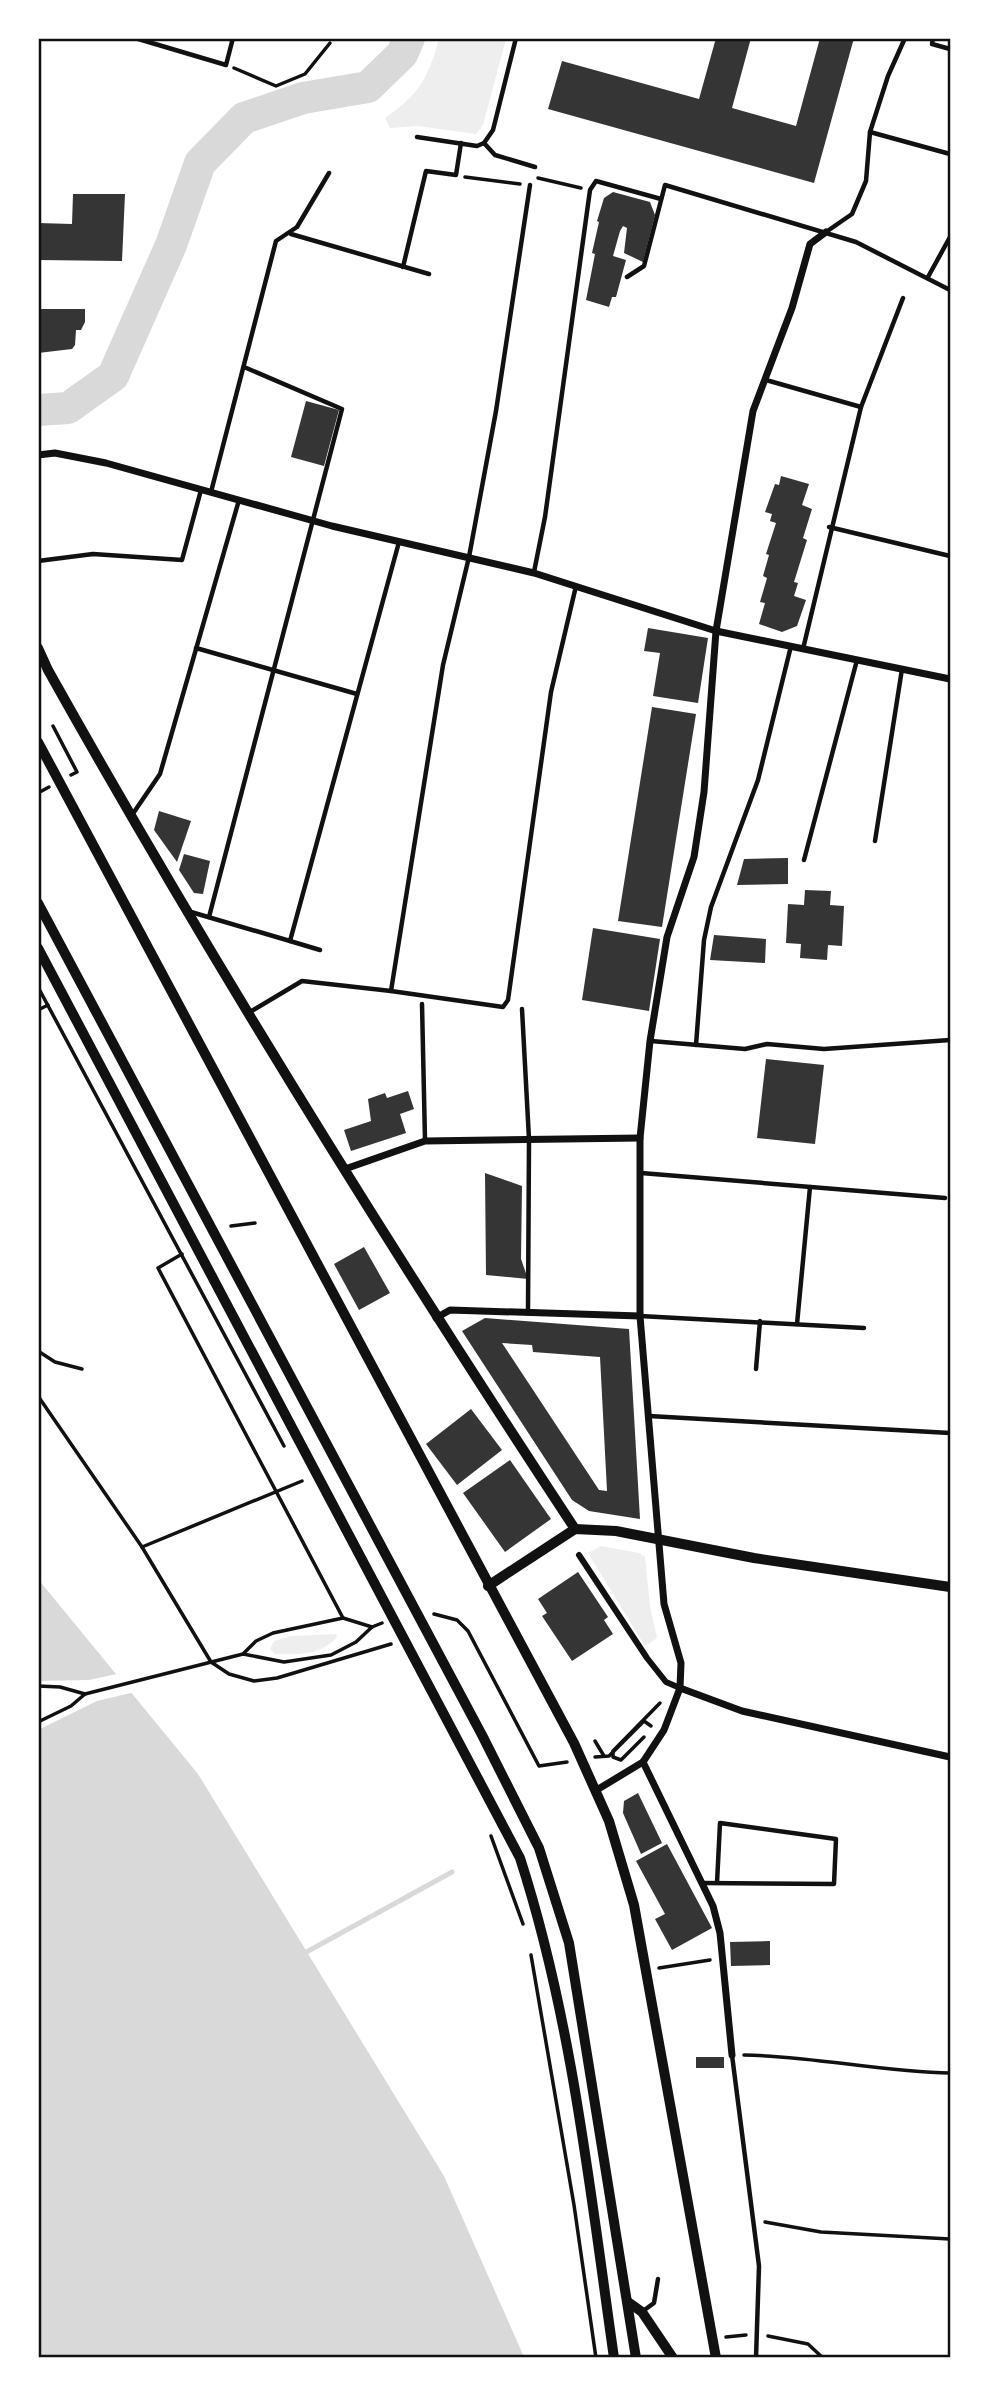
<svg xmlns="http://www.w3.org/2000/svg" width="989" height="2396" font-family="'Source Sans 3',sans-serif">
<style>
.green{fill:#eee}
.water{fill:#d9d9d9}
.pier{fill:#fff}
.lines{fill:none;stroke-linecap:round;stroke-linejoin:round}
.stream{stroke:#d9d9d9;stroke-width:5}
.river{stroke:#d9d9d9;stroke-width:32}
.building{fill:#353535;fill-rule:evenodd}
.path{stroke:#111;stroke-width:3.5}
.service{stroke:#111;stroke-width:4.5}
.pedestrian{stroke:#111;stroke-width:6}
.minor{stroke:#111;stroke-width:7}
.tertiary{stroke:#111;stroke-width:10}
.neatline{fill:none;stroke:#111;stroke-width:2.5}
</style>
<rect width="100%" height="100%" fill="#fff"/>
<g class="green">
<path d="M439,39H506L483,125L476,134L418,126L390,128L385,118C419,95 428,78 439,39Z"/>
<polygon points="601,1546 639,1553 645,1557 650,1606 657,1638 645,1646 588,1553"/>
<path d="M336,1634L337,1637C321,1655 298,1655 275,1654L270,1649L274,1641L291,1636Z"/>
</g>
<polygon class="water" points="38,1579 198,1774 444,2176 524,2357 39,2357"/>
<polygon class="pier" points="121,1673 135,1692 97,1701 38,1730 39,1681 89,1680"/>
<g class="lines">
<polyline class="stream" points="301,1955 452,1872"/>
<polyline class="river" points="38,410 68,408 113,376 171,245 200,163 244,118 303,98 368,87 402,54 409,38"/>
</g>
<g class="building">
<polygon points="716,38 751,38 732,108 796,126 820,38 854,38 814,183 548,109 562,61 699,99"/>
<polygon points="613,192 650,202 655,215 643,262 624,253 627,228 623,226 620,231 613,256 626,260 616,297 612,297 609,307 586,300 595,254 592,253 599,222 597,221 604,198"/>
<polygon points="73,194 125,194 122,261 38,260 38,223 72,224"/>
<polygon points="38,309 85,309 85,322 81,330 76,330 75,345 72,349 38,353"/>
<polygon points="306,401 339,410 324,466 291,457"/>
<polygon points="781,476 809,484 802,505 812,509 803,538 807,540 794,582 798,583 794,596 806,600 797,626 782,632 759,624 765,603 760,602 767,578 763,576 769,555 766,554 776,523 770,521 772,514 765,512 775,484 779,485"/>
<polygon points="648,628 708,638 698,703 653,696 660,653 644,651"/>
<polygon points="652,707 696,714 662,927 618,921"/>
<polygon points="159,811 191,821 177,862 154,830"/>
<polygon points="184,854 210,861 203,894 194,893 179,870"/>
<polygon points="788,858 788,884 737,885 744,859"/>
<polygon points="805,890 831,891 830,905 844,906 842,946 828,945 827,960 800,958 801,944 786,943 788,904 804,905"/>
<polygon points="593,928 660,939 649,1011 582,1000"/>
<polygon points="714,935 766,939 765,963 710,960"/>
<polygon points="766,1059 824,1065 815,1144 757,1138"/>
<polygon points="408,1091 414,1109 400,1114 406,1133 351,1151 344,1130 371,1121 368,1099 385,1093 387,1098"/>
<polygon points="485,1173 522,1186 521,1259 528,1279 486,1275"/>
<polygon points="364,1247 390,1293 359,1310 334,1264"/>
<path d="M485,1318L629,1329L640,1519L589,1511L572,1500L462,1331ZM502,1343L532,1345L533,1352L600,1357L607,1491L599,1490Z"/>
<polygon points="471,1409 502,1450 457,1485 426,1444"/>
<polygon points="510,1460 551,1519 505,1552 463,1493"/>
<polygon points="578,1572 608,1617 604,1620 613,1634 572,1661 542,1616 547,1613 538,1599"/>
<polygon points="638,1793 662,1843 641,1854 623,1813 624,1801"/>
<polygon points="667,1844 712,1928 672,1950 655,1919 665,1914 636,1861"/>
<polygon points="770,1941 770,1965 731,1966 730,1942"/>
<rect x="696" y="2057" width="28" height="11"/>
</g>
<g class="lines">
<g class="path">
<polyline points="234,68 276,86 305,74 330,43"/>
<polyline points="465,177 520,184"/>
<polyline points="538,178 581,188"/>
<polyline points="53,726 77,772 71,775"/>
<polyline points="38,793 49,787"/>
<polyline points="38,987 284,1446"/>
<polyline points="38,1010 48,1005"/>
<polyline points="231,1226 255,1223"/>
<polyline points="182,1254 158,1268 343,1618"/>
<polyline points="38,1351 55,1362 82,1369"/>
<polyline points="38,1396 142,1547 211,1662 229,1674 254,1681 277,1678 391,1644"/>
<polyline points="142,1547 302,1481"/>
<polyline points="434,1614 457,1620 468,1631 539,1766 567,1762"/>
<polyline points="244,1653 256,1641 273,1633 343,1618 372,1627"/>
<polyline points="38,1686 60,1687 85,1694"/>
<polyline points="38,1722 71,1706 85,1694 243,1654 284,1662 331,1655 356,1642 372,1627 382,1623"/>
<polyline points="644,1737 621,1760 613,1757 613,1751 660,1703"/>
<polyline points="595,1741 604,1756"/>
<polyline points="595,1757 609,1756 644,1721 651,1726"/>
<polyline points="491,1836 523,1924"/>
<polyline points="531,1955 574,2205 596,2358"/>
<polyline points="659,1968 710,1960"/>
<path d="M744,2055C814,2056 881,2072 950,2073"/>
<polyline points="765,2222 821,2232 950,2239"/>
<polyline points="768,2336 808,2344 823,2358"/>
<polyline points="726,2337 746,2335"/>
</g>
<g class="service">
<polyline points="135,38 226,65 233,38"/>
<polyline points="933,38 932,44 950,49"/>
<polyline points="870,132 950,154"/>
<polyline points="417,137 477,146 484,143 493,130 516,38"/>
<polyline points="484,143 495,155 535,167"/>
<polyline points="826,232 852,214 866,181 870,132 888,76 905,38"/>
<polyline points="291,234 429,274"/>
<polyline points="403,267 426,171 456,175 461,143"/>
<polyline points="627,277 644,266 665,185 856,242 950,290"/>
<polyline points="928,277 950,237"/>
<polyline points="766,380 861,407"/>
<polyline points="211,492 276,241 297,227 329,173"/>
<polyline points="829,527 950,556"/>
<polyline points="38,561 93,554 182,560 201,490"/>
<polyline points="534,572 545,517 590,190 596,181 661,199"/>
<polyline points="196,648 357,694"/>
<polyline points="803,649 861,407 903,298"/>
<polyline points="132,815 160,774 239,500"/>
<polyline points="875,841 902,669"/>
<polyline points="804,860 857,660"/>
<polyline points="191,912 290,941 399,542"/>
<polyline points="209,917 342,409 244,367"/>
<polyline points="290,941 320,950"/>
<polyline points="391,991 503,1007 508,1000 551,692 576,586"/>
<polyline points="422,1004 425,1140"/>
<polyline points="522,1009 529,1139 528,1312"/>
<polyline points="250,1012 302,981 391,991 443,665 469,557 496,411 530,185"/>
<polyline points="651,1041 745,1049 767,1044 824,1049 950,1040"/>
<polyline points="696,1045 704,940 711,907 758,780 791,646"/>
<polyline points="641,1173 945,1198"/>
<polyline points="640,1316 864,1328"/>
<polyline points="797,1324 810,1187"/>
<polyline points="756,1369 760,1321"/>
<polyline points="649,1416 950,1433"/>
<polyline points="702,1883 834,1884 836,1839 720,1823 717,1883"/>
<polyline points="732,2055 759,2266 756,2358"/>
<polyline points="643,2311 654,2303 658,2279"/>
</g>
<polyline class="pedestrian" points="579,1555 647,1658 666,1682 680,1688"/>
<g class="minor">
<polyline points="38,455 55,453 106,463 332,526 534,573 716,631 950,679"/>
<polyline points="345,1169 425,1141 640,1138"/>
<polyline points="436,1318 450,1310 640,1316"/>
<polyline points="680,1688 742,1711 950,1757"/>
<polyline points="643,1762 713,1906 720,1933 732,2055"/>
<polyline points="595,1791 643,1762 664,1730 680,1688 681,1663 664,1604 640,1316 640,1138 650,1041 667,937 694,857 704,792 716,631 753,411 792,308 810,244 826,232"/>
</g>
<g class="tertiary">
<path d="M38,648L48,670C212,963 390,1248 575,1529"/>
<polyline points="38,742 574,1743 609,1821 634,1905 716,2358"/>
<polyline points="38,903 482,1735 539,1848 569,1943 636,2358"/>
<path d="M38,948L520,1858C572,2019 590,2190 614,2358"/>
<polyline points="488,1586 575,1529 616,1531 754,1558 950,1587"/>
<polyline points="628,2302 642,2312 673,2358"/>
</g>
</g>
<rect width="989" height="2396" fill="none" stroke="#ffffff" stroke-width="80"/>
<rect x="40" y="40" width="909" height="2316" class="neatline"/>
</svg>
